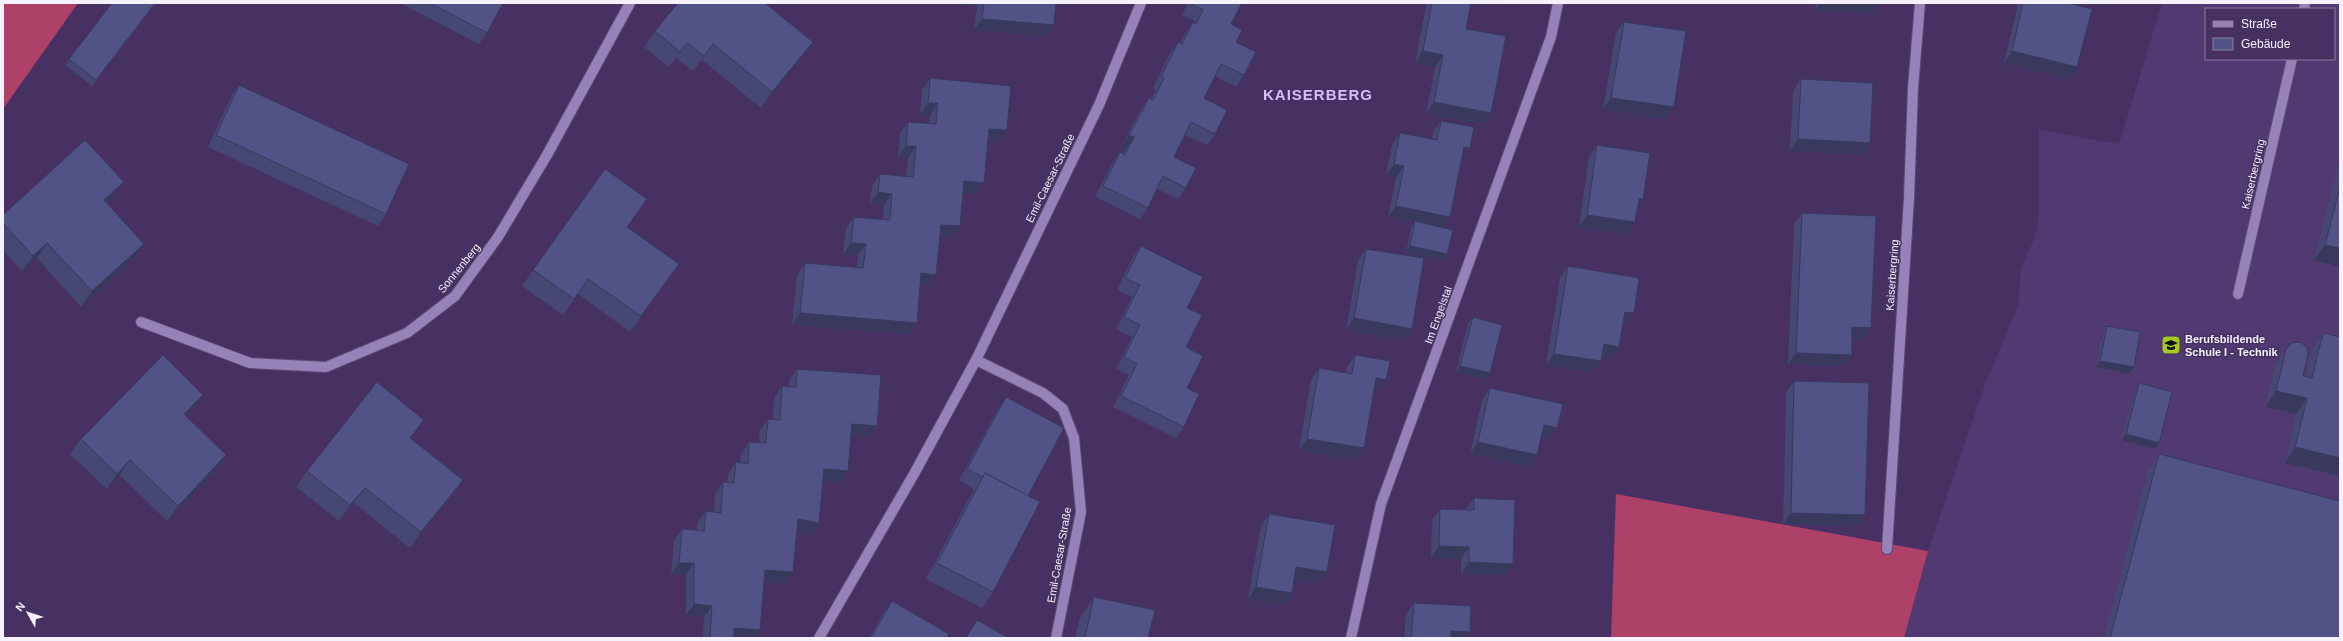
<svg xmlns="http://www.w3.org/2000/svg" width="2343" height="641" font-family="Helvetica,sans-serif">
<style>
.built{fill:#513971;fill-rule:evenodd}
.forest{fill:#ae4167}
.lines{fill:none;stroke-linecap:round;stroke-linejoin:round}
.lane-casing{stroke:#5c4b71;stroke-width:12}
.street-casing{stroke:#5c4b71;stroke-width:12}
.lane{stroke:#9681b8;stroke-width:10}
.street{stroke:#9681b8;stroke-width:10}
.wall{fill:#464773}
.shaded-wall{fill:#39395e}
.building{fill:#515286;stroke:#39395e}
.labels{text-anchor:middle;stroke-width:3;stroke-linejoin:round;paint-order:stroke}
.street-label{font-size:11px;fill:#f5f1fd;stroke:#463162}
.poi-label{font-size:11px;font-weight:bold;fill:#f5f1fd;stroke:#463162;text-anchor:start}
.district-label{font-size:15px;font-weight:bold;letter-spacing:1px;fill:#d5bffa;stroke:#463162}
</style>
<rect width="100%" height="100%" fill="#463162"/>
<path class="built" d="M2162,3H2340V638H1904L1928,551L1985,384L2018,306L2021,268L2035,237L2039,216V130L2119,144ZM2206,9H2334V59H2206Z"/>
<g class="forest">
<polygon points="3,3 78,3 3,109"/>
<polygon points="1616,494 1928,551 1904,638 1611,638"/>
</g>
<g class="lines">
<defs>
<g id="lane">
<polyline points="2304,9 2305,3"/>
<polyline points="2238,294 2292,59"/>
</g>
<g id="street">
<polyline points="141,322 250,363 326,367 407,333 455,296 498,237 547,155 630,3"/>
<polyline points="976,360 1043,393 1063,409 1074,438 1081,512 1056,638"/>
<polyline points="1887,549 1909,198 1913,88 1920,3"/>
<polyline points="819,638 914,474 976,360 1099,105 1141,3"/>
<polyline points="1351,638 1381,504 1551,37 1558,3"/>
</g>
</defs>
<use href="#lane" class="lane-casing"/>
<use href="#street" class="street-casing"/>
<use href="#lane" class="lane"/>
<use href="#street" class="street"/>
</g>
<g class="wall">
<polygon points="156,3 92,86 65,65 69,59"/>
<polygon points="400,3 503,3 487,33 479,44"/>
<polygon points="962,3 1056,3 1054,25 1046,36 974,30 977,6 962,5"/>
<polygon points="1188,3 1242,3 1231,24 1236,42 1244,75 1236,87 1215,76 1204,98 1215,134 1207,145 1185,135 1174,157 1186,188 1178,199 1157,189 1148,208 1140,219 1095,197 1112,164 1120,152 1123,154 1126,149 1121,147 1141,109 1149,98 1151,99 1156,90 1153,88 1170,53 1178,42 1180,43 1185,34 1193,22 1194,23 1195,21 1182,15"/>
<polygon points="1428,3 1471,3 1466,29 1491,113 1483,124 1426,114 1435,67 1415,63 1426,6"/>
<polygon points="1816,3 1879,3 1872,13 1815,10"/>
<polygon points="2019,3 2067,3 2077,67 2069,79 2004,63 2018,4"/>
<polygon points="1624,22 1666,119 1603,109 1616,33"/>
<polygon points="655,31 813,42 802,57 761,108 702,60 693,71 676,58 669,67 644,47"/>
<polygon points="930,78 1007,130 999,142 988,141 984,183 976,194 963,193 960,226 952,237 940,236 928,286 920,285 917,323 909,334 792,325 797,275 805,263 857,267 858,255 843,254 846,228 854,217 883,219 884,205 870,204 872,186 880,174 906,176 908,158 898,157 900,133 908,122 929,124 930,115 920,114 922,90"/>
<polygon points="1801,79 1870,143 1862,154 1790,151 1793,91"/>
<polygon points="239,85 386,214 378,226 208,147 231,97"/>
<polygon points="1441,121 1470,148 1462,159 1442,227 1447,254 1443,260 1406,252 1411,228 1415,222 1388,217 1396,177 1386,175 1392,145 1400,133 1432,139 1433,132"/>
<polygon points="1597,145 1637,208 1627,234 1579,227 1589,157"/>
<polygon points="2340,160 2340,267 2314,260"/>
<polygon points="605,169 628,227 679,264 630,332 578,294 563,315 522,286"/>
<polygon points="113,197 107,203 144,244 133,259 81,307 37,258 22,271 3,250 3,215"/>
<polygon points="1802,213 1871,328 1863,339 1852,339 1852,355 1843,366 1788,364 1794,224"/>
<polygon points="1141,246 1187,308 1186,347 1187,388 1184,427 1176,438 1113,407 1129,375 1116,369 1132,337 1116,329 1132,297 1117,290 1133,257"/>
<polygon points="1366,249 1412,329 1404,340 1346,330 1358,260"/>
<polygon points="1568,266 1626,324 1622,324 1611,358 1601,357 1601,361 1593,372 1546,365 1560,278"/>
<polygon points="1473,317 1486,380 1456,372 1468,323"/>
<polygon points="2107,326 2129,374 2096,367 2103,332"/>
<polygon points="2323,333 2340,337 2340,476 2285,463 2296,414 2265,407 2275,365 2291,343 2303,376 2305,377 2312,349"/>
<polygon points="1355,355 1378,391 1374,391 1356,460 1299,450 1311,380 1319,368 1346,373 1347,367"/>
<polygon points="797,369 877,426 869,437 851,436 848,471 840,482 823,481 819,523 811,534 797,532 793,572 785,584 764,582 754,638 703,638 704,617 686,615 686,575 671,574 674,540 682,529 697,530 697,523 706,511 714,512 715,494 723,482 727,483 728,474 736,462 740,463 741,453 749,442 759,442 760,430 768,419 773,419 774,398 782,386 789,387 789,381"/>
<polygon points="1794,381 1865,515 1857,526 1783,524 1786,393"/>
<polygon points="2139,383 2159,443 2155,449 2121,440 2135,389"/>
<polygon points="1490,388 1549,440 1541,438 1537,455 1529,466 1470,454 1482,400"/>
<polygon points="203,395 193,410 186,416 226,455 216,471 167,521 120,475 107,489 70,454 81,439"/>
<polygon points="1006,397 1028,496 993,592 982,608 926,579 974,489 959,480 998,409"/>
<polygon points="411,438 463,480 452,495 410,548 354,503 339,521 296,487 307,471"/>
<polygon points="2159,454 2340,638 2104,638 2148,470"/>
<polygon points="1474,498 1505,575 1461,574 1461,559 1431,558 1432,520 1440,509 1466,509"/>
<polygon points="1269,514 1327,572 1318,583 1294,579 1292,593 1284,605 1248,599 1261,525"/>
<polygon points="1094,597 1148,638 1075,638 1080,618"/>
<polygon points="892,601 947,638 869,638 884,612"/>
<polygon points="1414,603 1470,632 1466,638 1404,638 1406,614"/>
<polygon points="977,620 1006,638 965,638"/>
</g>
<g class="shaded-wall">
<polygon points="963,3 979,3 977,6 962,5"/>
<polygon points="1504,3 1518,3 1516,5"/>
<polygon points="1820,3 1879,3 1872,13 1815,10"/>
<polygon points="982,19 1054,25 1046,36 974,30"/>
<polygon points="813,42 802,57 761,108 772,92"/>
<polygon points="713,44 702,60 693,71 704,56"/>
<polygon points="1423,51 1443,55 1435,67 1415,63"/>
<polygon points="2012,51 2077,67 2069,79 2004,63"/>
<polygon points="1611,98 1674,107 1666,119 1603,109"/>
<polygon points="1434,102 1491,113 1483,124 1426,114"/>
<polygon points="928,103 938,103 930,115 920,114"/>
<polygon points="989,129 1007,130 999,142 981,140"/>
<polygon points="1129,135 1134,137 1126,149 1121,147"/>
<polygon points="1798,139 1870,143 1862,154 1790,151"/>
<polygon points="906,146 916,146 908,158 898,157"/>
<polygon points="1464,147 1470,148 1462,159 1456,158"/>
<polygon points="1394,164 1404,166 1396,177 1386,175"/>
<polygon points="964,181 984,183 976,194 956,193"/>
<polygon points="124,182 113,197 93,216 104,200"/>
<polygon points="878,192 892,194 884,205 870,204"/>
<polygon points="1639,199 1643,199 1635,211"/>
<polygon points="1396,206 1450,217 1442,228 1388,217"/>
<polygon points="1587,215 1635,222 1627,234 1579,227"/>
<polygon points="941,225 960,226 952,237 933,236"/>
<polygon points="47,243 37,258 22,271 33,256"/>
<polygon points="851,243 866,244 858,255 843,254"/>
<polygon points="144,244 133,259 81,307 92,291"/>
<polygon points="2325,245 2340,248 2340,267 2314,260"/>
<polygon points="1410,246 1447,254 1443,260 1406,252"/>
<polygon points="921,273 936,275 928,286 913,285"/>
<polygon points="1625,312 1634,313 1626,324 1616,323"/>
<polygon points="800,313 917,323 909,334 792,325"/>
<polygon points="1354,318 1412,329 1404,340 1346,330"/>
<polygon points="1852,327 1871,328 1863,339 1844,338"/>
<polygon points="1604,344 1619,347 1611,358 1596,356"/>
<polygon points="1796,353 1852,355 1843,366 1788,364"/>
<polygon points="1554,354 1601,361 1593,372 1546,365"/>
<polygon points="2100,361 2134,367 2129,374 2096,367"/>
<polygon points="1460,366 1490,373 1486,380 1456,372"/>
<polygon points="1376,378 1386,380 1378,391 1368,390"/>
<polygon points="2276,391 2307,398 2296,414 2265,407"/>
<polygon points="203,395 193,410 173,430 184,414"/>
<polygon points="852,424 877,426 869,437 844,435"/>
<polygon points="1544,425 1557,428 1549,440 1536,436"/>
<polygon points="2126,434 2159,443 2155,449 2121,440"/>
<polygon points="1307,439 1364,448 1356,460 1299,450"/>
<polygon points="1478,442 1537,455 1529,466 1470,454"/>
<polygon points="2295,447 2340,458 2340,476 2285,463"/>
<polygon points="226,455 216,471 167,521 178,506"/>
<polygon points="130,460 120,475 107,489 117,474"/>
<polygon points="824,469 848,471 840,482 816,481"/>
<polygon points="463,480 452,495 410,548 421,532"/>
<polygon points="365,488 354,503 339,521 350,505"/>
<polygon points="1791,513 1865,515 1857,526 1783,524"/>
<polygon points="798,519 819,523 811,534 790,531"/>
<polygon points="1439,546 1469,547 1461,559 1431,558"/>
<polygon points="1469,562 1513,564 1505,575 1461,574"/>
<polygon points="679,563 694,563 686,575 671,574"/>
<polygon points="1296,567 1327,572 1318,583 1288,578"/>
<polygon points="765,570 793,572 785,584 757,581"/>
<polygon points="1256,587 1292,593 1284,605 1248,599"/>
<polygon points="694,604 712,606 704,617 686,615"/>
<polygon points="734,628 760,630 754,638 727,638"/>
<polygon points="1451,631 1470,632 1466,638 1447,638"/>
</g>
<g class="building">
<polygon points="112,3 155,3 96,80 69,59"/>
<polygon points="430,3 503,3 487,33"/>
<polygon points="678,3 765,3 813,42 772,92 713,44 704,56 687,43 680,52 655,31"/>
<polygon points="984,3 1056,3 1054,25 982,19"/>
<polygon points="1190,3 1242,3 1231,24 1242,30 1236,42 1256,52 1244,75 1221,64 1204,98 1227,110 1215,134 1191,122 1174,157 1196,168 1186,188 1163,176 1148,208 1103,186 1120,152 1125,155 1134,137 1129,135 1149,98 1153,100 1164,78 1161,77 1178,42 1182,44 1193,22 1196,24 1203,10"/>
<polygon points="1432,3 1471,3 1466,29 1506,36 1491,113 1434,102 1443,55 1423,51"/>
<polygon points="2023,3 2067,3 2092,9 2077,67 2012,51"/>
<polygon points="1624,22 1686,31 1674,107 1611,98"/>
<polygon points="930,78 1011,86 1007,130 989,129 984,183 964,181 960,226 941,225 936,275 921,273 917,323 800,313 805,263 863,268 866,244 851,243 854,217 890,220 892,194 878,192 880,174 913,177 916,146 906,146 908,122 936,124 938,103 928,103"/>
<polygon points="1801,79 1873,83 1870,143 1798,139"/>
<polygon points="239,85 409,164 386,214 216,135"/>
<polygon points="1441,121 1474,127 1470,148 1464,147 1450,217 1396,206 1404,166 1394,164 1400,133 1437,140"/>
<polygon points="85,140 124,182 104,200 144,244 92,291 47,243 33,256 3,223 3,215"/>
<polygon points="1597,145 1650,153 1643,199 1639,199 1635,222 1587,215"/>
<polygon points="605,169 647,199 627,227 679,264 641,316 588,279 574,299 533,270"/>
<polygon points="2340,187 2340,248 2325,245"/>
<polygon points="1802,213 1876,216 1871,328 1852,327 1852,355 1796,353"/>
<polygon points="1415,221 1453,230 1447,254 1410,246"/>
<polygon points="1141,246 1203,277 1187,308 1202,315 1186,347 1203,356 1187,388 1199,394 1184,427 1121,396 1137,364 1124,357 1140,325 1124,317 1140,285 1125,278"/>
<polygon points="1366,249 1424,258 1412,329 1354,318"/>
<polygon points="1568,266 1639,278 1634,313 1625,312 1619,347 1604,344 1601,361 1554,354"/>
<polygon points="1473,317 1502,325 1490,373 1460,366"/>
<polygon points="2107,326 2140,332 2134,367 2100,361"/>
<polygon points="2323,333 2340,337 2340,458 2295,447 2307,398 2276,391 2286,350 2291,343 2300,342 2307,347 2308,355 2303,376 2312,378"/>
<polygon points="163,355 203,395 184,414 226,455 178,506 130,460 117,474 81,439"/>
<polygon points="1355,355 1390,361 1386,380 1376,378 1364,448 1307,439 1319,368 1352,374"/>
<polygon points="797,369 881,375 877,426 852,424 848,471 824,469 819,523 798,519 793,572 765,570 760,630 734,628 734,638 710,638 712,606 694,604 694,563 679,563 682,529 704,531 706,511 721,513 723,482 734,483 736,462 748,464 749,442 766,443 768,419 780,420 782,386 796,387"/>
<polygon points="1794,381 1869,383 1865,515 1791,513"/>
<polygon points="377,382 424,420 410,438 463,480 421,532 365,488 350,505 307,471"/>
<polygon points="2139,383 2172,392 2159,443 2126,434"/>
<polygon points="1490,388 1563,404 1557,428 1544,425 1537,455 1478,442"/>
<polygon points="1006,397 1064,428 1028,496 985,473 983,477 967,469"/>
<polygon points="2159,454 2340,501 2340,638 2110,638"/>
<polygon points="985,473 1040,502 993,592 937,563"/>
<polygon points="1474,498 1515,500 1513,564 1469,562 1469,547 1439,546 1440,509 1474,510"/>
<polygon points="1269,514 1335,525 1327,572 1296,567 1292,593 1256,587"/>
<polygon points="1094,597 1155,610 1148,638 1085,638"/>
<polygon points="892,601 949,634 947,638 871,638"/>
<polygon points="1414,603 1471,606 1470,632 1451,631 1451,638 1411,638"/>
<polygon points="977,620 1007,637 1006,638 966,638"/>
</g>
<defs>
<symbol id="school-square" viewBox="-11 -11 22 22"><rect x="-9" y="-9" width="18" height="18" rx="4" fill="#a5c823" stroke="#463162"/><path d="M0-5L7-2L0 1L-7-2ZM-4 1L0 2.5L4 1V4Q0 6-4 4Z" fill="#111"/></symbol>
</defs>
<g fill-rule="evenodd">
<use href="#school-square" x="2160" y="334" width="22" height="22"/>
</g>
<g class="labels">
<g class="street-label">
<text transform="translate(2253 174) rotate(-77)" y="4">Kaiserbergring</text>
<text transform="translate(1050 178) rotate(-64)" y="4">Emil-Caesar-Straße</text>
<text transform="translate(459 268) rotate(-51)" y="4">Sonnenberg</text>
<text transform="translate(1892 275) rotate(-86)" y="4">Kaiserbergring</text>
<text transform="translate(1438 315) rotate(-70)" y="4">Im Engelstal</text>
<text transform="translate(1059 555) rotate(-80)" y="4">Emil-Caesar-Straße</text>
</g>
<g class="poi-label">
<text x="2185" y="343">Berufsbildende<tspan x="2185" dy="13">Schule I - Technik</tspan></text>
</g>
<g class="district-label">
<text x="1318" y="100">KAISERBERG</text>
</g>
</g>
<rect width="2343" height="641" fill="none" stroke="#f5f1fd" stroke-width="8"/>
<rect x="2205" y="8" width="130" height="52" fill="#463162" stroke="#8c7ea0"/>
<rect x="2213" y="21" width="20" height="6" fill="#9681b8" stroke="#8c7ea0"/>
<text x="2241" y="28" font-size="12" fill="#f5f1fd">Straße</text>
<rect x="2213" y="38" width="20" height="12" fill="#515286" stroke="#8c7ea0"/>
<text x="2241" y="48" font-size="12" fill="#f5f1fd">Gebäude</text>
<g transform="translate(28 613) rotate(309)" stroke="#463162" stroke-width="3" paint-order="stroke">
<path d="M0-3L7 15L0 10L-7 15Z" fill="#f5f1fd"/>
<text y="-6" font-size="11" font-weight="bold" text-anchor="middle" fill="#f5f1fd">N</text>
</g>
</svg>
